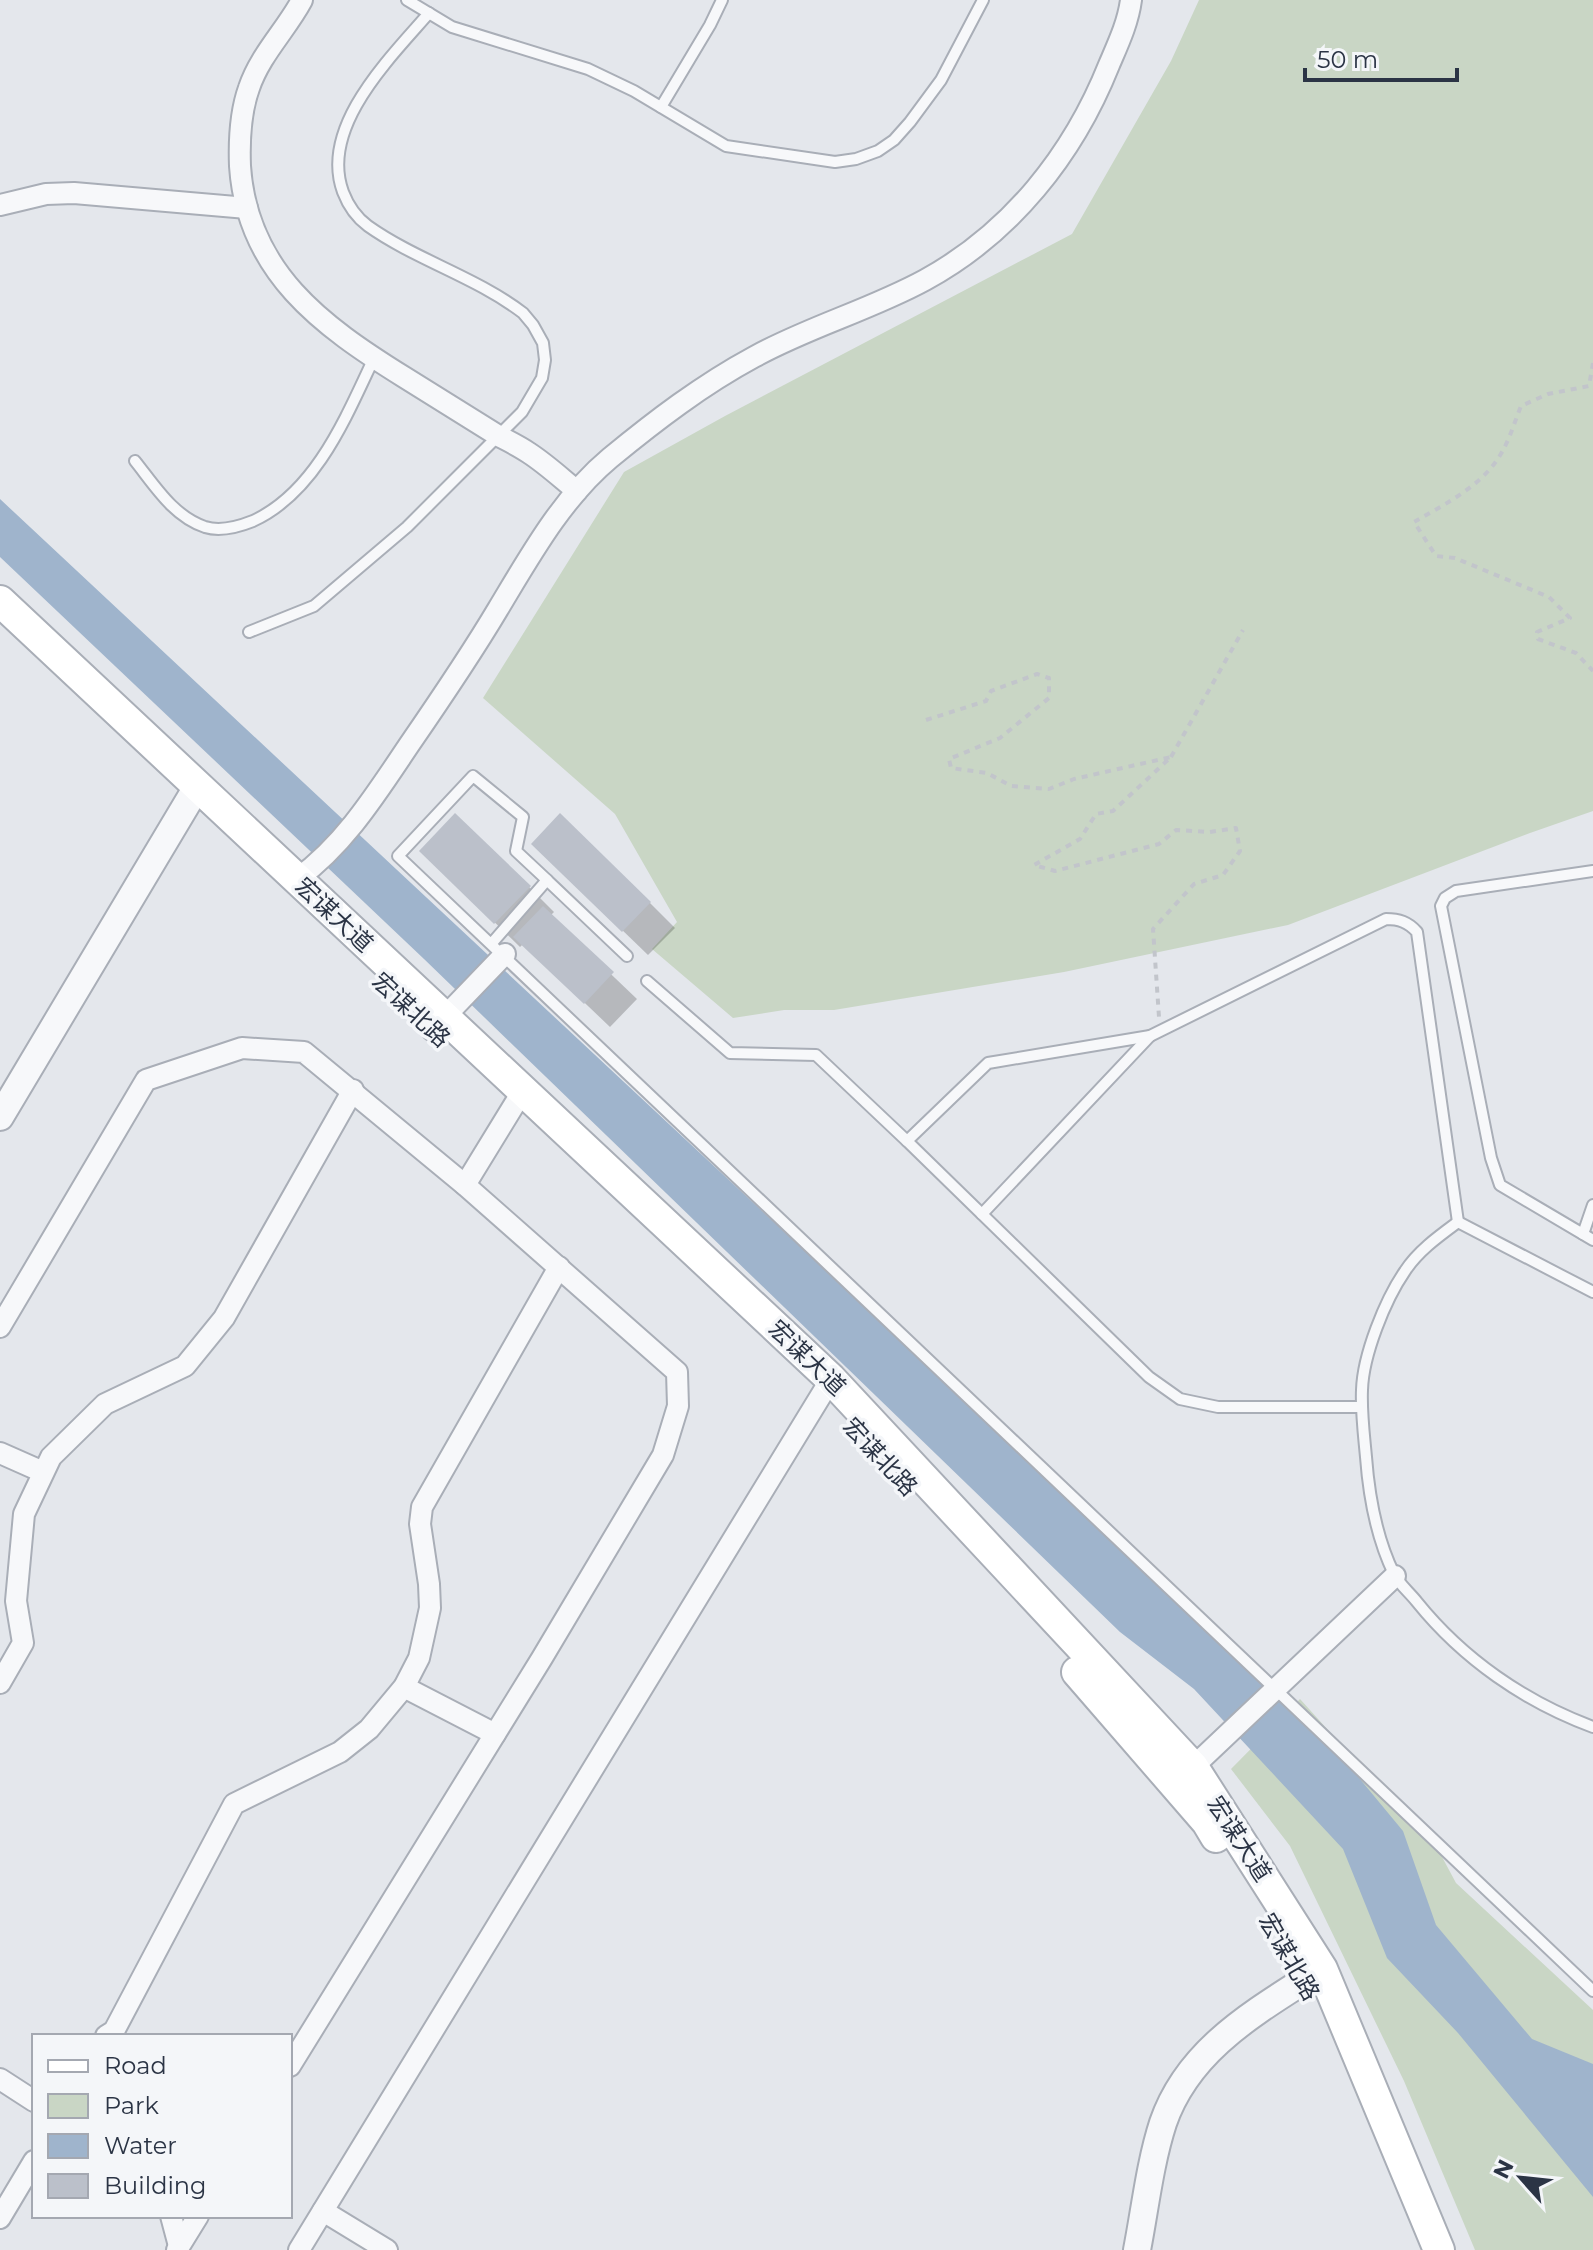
<svg xmlns="http://www.w3.org/2000/svg" width="1593" height="2250" font-family="Montserrat,'Noto Sans SC',sans-serif">
<style>
.green{fill:#c9d6c5}
.water{fill:#9fb4cc}
.shadow{fill:#0003}
.building{fill:#bbc0ca}
.lines{fill:none;stroke-linecap:round;stroke-linejoin:round}
.service-casing{stroke:#a9aeb7;stroke-width:14}
.minor-casing{stroke:#a9aeb7;stroke-width:24}
.tertiary-casing{stroke:#a9aeb7;stroke-width:30}
.secondary-casing{stroke:#a9aeb7;stroke-width:34}
.path{stroke:#c2c5cb;stroke-width:4;stroke-dasharray:6 6;stroke-linecap:butt}
.service{stroke:#f7f8fa;stroke-width:10}
.minor{stroke:#f7f8fa;stroke-width:20}
.tertiary{stroke:#f7f8fa;stroke-width:26}
.secondary{stroke:#fff;stroke-width:30}
.labels{text-anchor:middle;stroke-width:7;stroke-linejoin:round;paint-order:stroke}
.street-label{font-size:24px;fill:#2b3445;stroke:#f4f6f9}
</style>
<rect width="100%" height="100%" fill="#e4e7ec"/>
<g class="green">
<polygon points="1199,0 1593,0 1593,811 1530,833 1288,925 1064,972 834,1010 784,1010 733,1018 652,949 677,922 615,814 483,698 624,472 725,416 1072,234 1171,61"/>
<polygon points="1300,1699 1441,1855 1456,1883 1593,2010 1593,2250 1475,2250 1404,2081 1290,1846 1231,1769"/>
</g>
<polygon class="water" points="0,499 1326,1738 1403,1831 1436,1925 1532,2039 1593,2064 1593,2197 1458,2033 1387,1958 1343,1849 1194,1689 1120,1632 424,959 0,557"/>
<g class="shadow">
<polygon points="559,869 650,903 675,928 648,955"/>
<polygon points="446,875 529,887 554,912 550,916 637,999 610,1027 523,944 520,947"/>
</g>
<g class="building">
<polygon points="455,813 531,886 494,924 419,851"/>
<polygon points="560,813 651,902 622,932 531,844"/>
<polygon points="543,906 614,972 584,1004 513,937"/>
</g>
<g class="lines">
<defs>
<g id="service">
<polyline points="407,0 452,27 588,69 634,91 726,146 835,162 856,159 878,151 894,140 910,122 941,80 983,0"/>
<polyline points="661,107 710,25 722,0"/>
<path d="M135,461C155,486 173,516 205,527C221,532 238,527 253,521C316,492 346,417 374,358"/>
<path d="M249,632L314,606L407,527L522,412L542,378L545,360L543,343L533,325L523,313C476,277 416,260 368,226C357,218 348,205 343,192C319,127 390,58 429,13"/>
<polyline points="1593,871 1456,891 1445,898 1441,906 1491,1158 1500,1185 1593,1240"/>
<polyline points="547,880 627,956"/>
<polyline points="492,943 547,880 516,851 523,817 473,776 398,856 1593,1991"/>
<path d="M647,981L730,1053L816,1055L907,1141L988,1063L1150,1036L1386,919C1399,919 1408,922 1417,932L1458,1222"/>
<polyline points="907,1141 1149,1377 1180,1399 1218,1407 1362,1407"/>
<polyline points="982,1214 1150,1036"/>
<path d="M1458,1222C1439,1236 1418,1251 1405,1271C1385,1300 1363,1355 1362,1390C1361,1412 1364,1435 1366,1457C1369,1497 1376,1537 1394,1574C1399,1584 1410,1593 1417,1602C1463,1659 1525,1702 1593,1727"/>
<polyline points="1458,1222 1593,1292"/>
<polyline points="1583,1234 1593,1205"/>
</g>
<g id="minor">
<path d="M302,0C286,30 260,55 249,88C240,113 239,140 240,166C247,272 322,326 404,377C435,396 466,416 497,435C508,441 519,446 529,453C546,464 561,478 577,491"/>
<polyline points="0,205 46,194 74,193 247,208"/>
<path d="M297,879C345,844 376,794 409,745C440,700 470,656 498,609C530,556 562,498 610,458C655,421 702,385 754,357C808,327 870,310 925,280C1011,233 1073,155 1109,65C1118,44 1128,23 1131,0"/>
<polyline points="432,1030 505,954"/>
<polyline points="465,1185 522,1092"/>
<polyline points="0,1327 146,1080 242,1048 304,1052 465,1185 677,1372 678,1406 663,1455 542,1658 290,2066"/>
<polyline points="0,1453 43,1472"/>
<polyline points="0,1683 23,1643 16,1601 24,1514 51,1457 105,1404 185,1366 224,1318 353,1090"/>
<polyline points="404,1687 495,1734"/>
<polyline points="1193,1767 1395,1576"/>
<polyline points="106,2036 114,2031 234,1804 340,1752 369,1729 404,1687 419,1658 430,1608 429,1584 420,1524 422,1507 559,1267"/>
<polyline points="0,2079 34,2101"/>
<polyline points="323,2211 387,2250"/>
<polyline points="171,2216 179,2246"/>
<polyline points="0,2218 34,2161"/>
<polyline points="177,2250 198,2216"/>
<polyline points="299,2250 831,1379"/>
</g>
<g id="tertiary">
<polyline points="0,1117 197,787"/>
<path d="M1137,2250C1145,2209 1150,2163 1163,2123C1189,2047 1259,2010 1322,1969"/>
</g>
<g id="secondary">
<polyline points="0,601 831,1379 1193,1767 1322,1969 1439,2250"/>
<polyline points="1077,1672 1207,1822 1216,1837"/>
</g>
</defs>
<use href="#service" class="service-casing"/>
<use href="#minor" class="minor-casing"/>
<use href="#tertiary" class="tertiary-casing"/>
<use href="#secondary" class="secondary-casing"/>
<g class="path">
<path d="M1593,363L1589,386L1548,394L1521,406C1515,421 1510,438 1502,452C1484,485 1445,504 1414,522L1436,556L1455,558L1549,597L1570,618L1537,632L1538,639L1576,653L1593,671"/>
<polyline points="926,720 986,701 991,691 1037,674 1049,678 1049,698 1000,738 949,759 951,768 987,773 1011,786 1049,789 1074,779 1171,757 1113,811 1096,814 1080,839 1034,865 1055,871 1159,844 1176,830 1210,832 1236,828 1240,851 1223,875 1194,884 1153,929 1159,1017"/>
<polyline points="1171,757 1243,630"/>
</g>
<use href="#service" class="service"/>
<use href="#minor" class="minor"/>
<use href="#tertiary" class="tertiary"/>
<use href="#secondary" class="secondary"/>
</g>
<g class="labels">
<g class="street-label">
<text transform="translate(334 915) rotate(43)" y="8">宏谋大道</text>
<text transform="translate(411 1010) rotate(43)" y="8">宏谋北路</text>
<text transform="translate(807 1358) rotate(44)" y="8">宏谋大道</text>
<text transform="translate(880 1457) rotate(47)" y="8">宏谋北路</text>
<text transform="translate(1239 1839) rotate(57)" y="8">宏谋大道</text>
<text transform="translate(1289 1957) rotate(60)" y="8">宏谋北路</text>
</g>
</g>
<rect x="32" y="2034" width="260" height="184" fill="#f4f6f9" stroke="#a4a8b1" stroke-width="2"/>
<rect x="48" y="2060" width="40" height="12" fill="#ffffff" stroke="#a4a8b1" stroke-width="2"/>
<text x="104" y="2074" font-size="24" fill="#2b3445">Road</text>
<rect x="48" y="2094" width="40" height="24" fill="#c9d6c5" stroke="#a4a8b1" stroke-width="2"/>
<text x="104" y="2114" font-size="24" fill="#2b3445">Park</text>
<rect x="48" y="2134" width="40" height="24" fill="#9fb4cc" stroke="#a4a8b1" stroke-width="2"/>
<text x="104" y="2154" font-size="24" fill="#2b3445">Water</text>
<rect x="48" y="2174" width="40" height="24" fill="#bbc0ca" stroke="#a4a8b1" stroke-width="2"/>
<text x="104" y="2194" font-size="24" fill="#2b3445">Building</text>
<g transform="translate(1521 2178) rotate(297)" stroke="#f4f6f9" stroke-width="6" paint-order="stroke">
<path d="M0-6L14 30L0 20L-14 30Z" fill="#2b3445"/>
<text y="-12" font-size="22" font-weight="bold" text-anchor="middle" fill="#2b3445">N</text>
</g>
<path d="M1305 68v12h152v-12" fill="none" stroke="#2b3445" stroke-width="4"/>
<text x="1317" y="68" font-size="24" fill="#2b3445" stroke="#f4f6f9" stroke-width="6" paint-order="stroke">50 m</text>
</svg>
